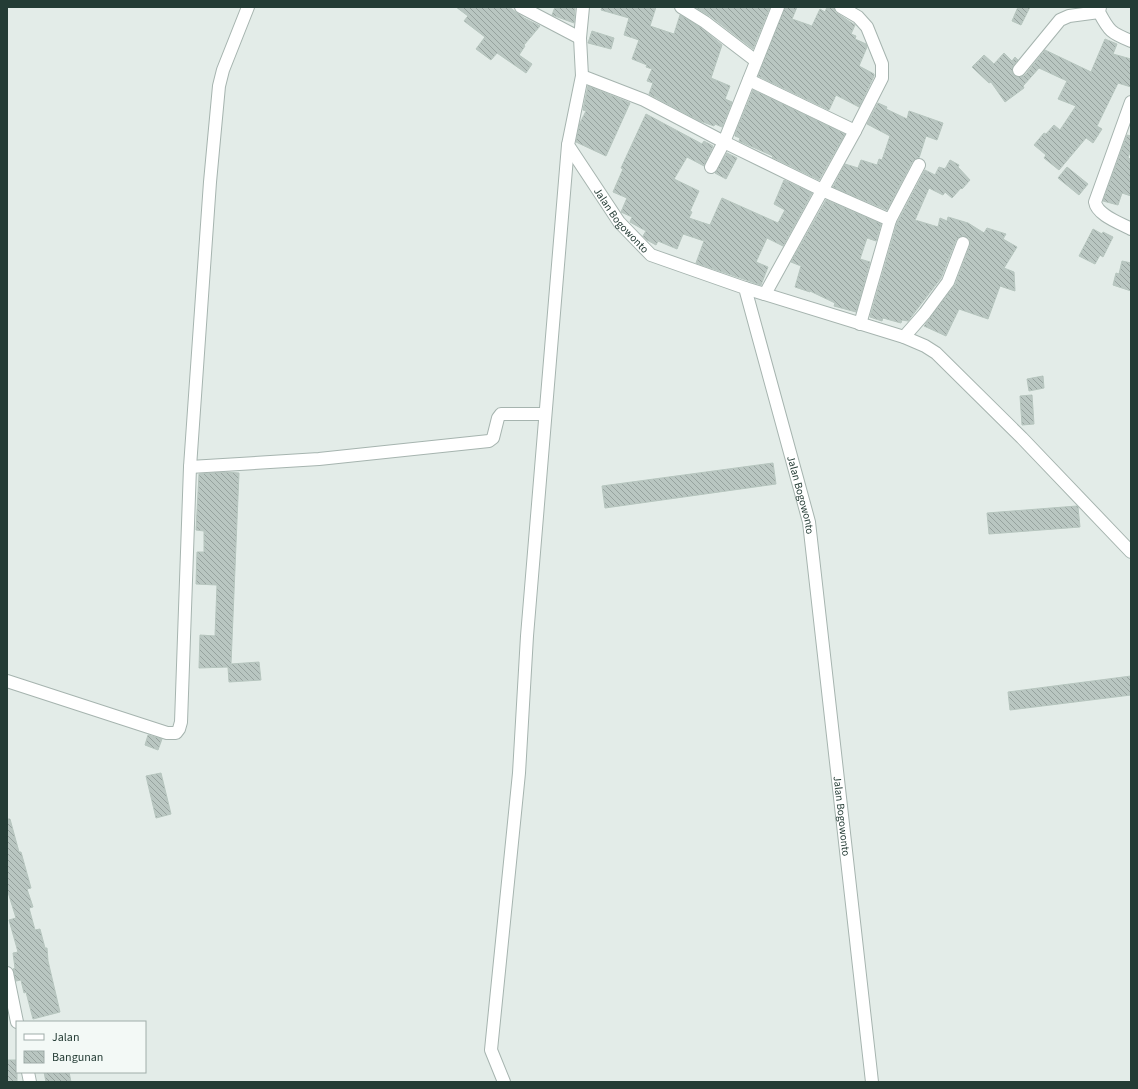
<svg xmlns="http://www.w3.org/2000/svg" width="1138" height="1089" font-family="'Source Sans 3',sans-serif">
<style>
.building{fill:url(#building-back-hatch);stroke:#b6c5be}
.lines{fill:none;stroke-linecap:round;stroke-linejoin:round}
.minor-casing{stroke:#a6b4af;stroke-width:14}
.minor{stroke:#fff;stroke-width:12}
.labels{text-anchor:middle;stroke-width:3;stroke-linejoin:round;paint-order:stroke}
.street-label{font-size:11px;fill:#243c35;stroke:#f3f9f6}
</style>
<defs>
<pattern id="building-back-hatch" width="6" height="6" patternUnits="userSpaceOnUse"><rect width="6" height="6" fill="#b9c6c1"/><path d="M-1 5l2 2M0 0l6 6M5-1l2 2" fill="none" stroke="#96a29e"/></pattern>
</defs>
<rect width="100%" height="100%" fill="#e3ece8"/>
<g class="building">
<polygon points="456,7 509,7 524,18 540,26 524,45 525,46 519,55 532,64 526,73 497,53 491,60 476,49 485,37 464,21 468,16"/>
<polygon points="555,7 575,7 574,23 552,15"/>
<polygon points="602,7 656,7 650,26 674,34 680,15 701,28 722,45 711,78 730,86 725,99 732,102 722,127 715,124 714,126 700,121 649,94 653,83 647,81 652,69 646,67 647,65 632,59 639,40 624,35 629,18 601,10"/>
<polygon points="695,7 770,7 753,49 710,16"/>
<polygon points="785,7 797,7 792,19 812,26 820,9 825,12 827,7 834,7 835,12 855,25 851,34 856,36 855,39 866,44 867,47 859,66 874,74 874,76 859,107 836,95 829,110 758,76"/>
<polygon points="1018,7 1030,7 1021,25 1012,21"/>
<polygon points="592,31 614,38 611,49 588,43"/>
<polygon points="1105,39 1117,44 1113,54 1131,59 1131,87 1118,83 1097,126 1102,129 1093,143 1086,138 1059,170 1044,158 1046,155 1034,145 1044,133 1046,134 1054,125 1060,130 1076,106 1058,99 1067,81 1039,68 1023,86 1024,88 1005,102 991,82 989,83 972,67 984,55 994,64 1004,53 1012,61 1015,57 1018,60 1013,66 1012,72 1015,76 1021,77 1025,75 1045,50 1091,72"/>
<polygon points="588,86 630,103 606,156 576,142 580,123 586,111 583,110"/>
<polygon points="753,90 845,134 819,180 772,157 773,156 739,141 740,138 735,136 735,134"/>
<polygon points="878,103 887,107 886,109 907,119 909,111 943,123 937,140 926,136 919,158 912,162 887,210 833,187 845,164 858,168 861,160 877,165 879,159 882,160 890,136 867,124"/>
<polygon points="646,114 702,144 704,141 713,146 704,166 687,157 674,179 699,191 690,211 692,212 689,218 710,225 722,198 778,223 785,210 774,204 784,180 812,193 783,246 767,238 756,262 768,267 761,285 696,263 704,241 683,234 677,249 658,241 656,245 647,240 643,236 646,231 630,222 632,217 621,212 627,198 613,192 623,169 621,168"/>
<polygon points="1127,135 1131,136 1131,149 1128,158 1131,159 1131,196 1122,193 1118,205 1103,201"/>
<polygon points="727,153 737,158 726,179 715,173"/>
<polygon points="950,160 959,165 958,167 970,180 962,189 961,188 952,198 945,192 943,195 929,188 915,220 938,227 940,218 947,221 948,217 968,223 984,233 987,228 1006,234 1003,239 1017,247 1004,268 1014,272 1015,291 1000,286 988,319 959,309 946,336 924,326 955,285 970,245 970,241 969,238 961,236 956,240 941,278 908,321 902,320 901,323 883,318 882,321 870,317 897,223 925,170 935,175 939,167 945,169"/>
<polygon points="1067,167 1088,184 1079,195 1058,178"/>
<polygon points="826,200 881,224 876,241 867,238 860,259 870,262 856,312 834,306 835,303 810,291 810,292 795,287 801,266 791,262"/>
<polygon points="1093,229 1102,234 1103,232 1113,237 1103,257 1100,255 1095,264 1079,256"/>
<polygon points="1122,261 1131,263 1131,291 1113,285 1116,273 1119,274"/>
<polygon points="1043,376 1044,388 1029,391 1027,379"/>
<polygon points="1032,395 1034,424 1022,425 1020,396"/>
<polygon points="773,463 776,484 605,508 602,486"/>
<polygon points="224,472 239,473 231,664 259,662 261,680 229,682 228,667 199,668 200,635 215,636 217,585 196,584 197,552 204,552 204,531 196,530 199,474"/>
<polygon points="1077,506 1078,507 1080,527 989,534 987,513"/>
<polygon points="1131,676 1131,695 1010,710 1008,692"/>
<polygon points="148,735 162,739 158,750 145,745"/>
<polygon points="161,773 171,814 156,818 146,776"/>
<polygon points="7,819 10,819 19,852 21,852 31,888 27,889 33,907 29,908 35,930 40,929 45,948 47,948 48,961 60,1012 33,1019 26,992 24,993 21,980 16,981 13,969 15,968 13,953 18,952 9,920 16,918 7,889"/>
<rect x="7" y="1060" width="10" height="22"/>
<polygon points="44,1072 69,1072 71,1082 46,1082"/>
</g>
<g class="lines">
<defs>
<g id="minor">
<polyline points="521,7 580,38"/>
<path id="s1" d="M583,7L580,38L582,76L568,145L619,222L651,255L745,288L809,522L872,1082"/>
<polyline points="681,7 705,22 756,61"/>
<path d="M1100,7L1099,12C1109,31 1111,33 1131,41"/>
<polyline points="1019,70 1060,20 1069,16 1099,12"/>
<polyline points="582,76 644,100 724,142 822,190 890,220 919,165"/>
<polyline points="749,80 855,131"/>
<path d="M1131,102L1095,202C1097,215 1120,223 1131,229"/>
<polyline points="711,167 724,142 778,7"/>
<polyline points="745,288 904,337 925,346 936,353 1022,438 1131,552"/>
<polyline points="765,294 855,131 882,78 882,64 867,27 858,17 841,7"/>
<polyline points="860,324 890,220"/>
<polyline points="904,337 925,313 948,282 963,243"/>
<polyline points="190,467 319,459 489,441 493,438 498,418 501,414 545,414"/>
<polyline points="7,681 167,733 176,733 179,729 181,722 190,467 210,182 219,86 223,70 248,7"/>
<polyline points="7,973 17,1022"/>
<polyline points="28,1072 30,1082"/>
<polyline points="504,1082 491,1050 519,773 527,636 568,145"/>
</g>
</defs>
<use href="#minor" class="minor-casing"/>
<use href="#minor" class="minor"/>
</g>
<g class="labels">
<g class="street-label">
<text dy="4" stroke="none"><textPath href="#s1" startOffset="232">Jalan Bogowonto</textPath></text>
<text dy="4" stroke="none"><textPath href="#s1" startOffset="592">Jalan Bogowonto</textPath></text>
<text dy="4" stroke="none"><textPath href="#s1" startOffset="916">Jalan Bogowonto</textPath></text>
</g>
</g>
<rect width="1138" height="1089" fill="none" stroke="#243c35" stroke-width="16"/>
<rect x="16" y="1021" width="130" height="52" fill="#f3f9f6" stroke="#a0ada9"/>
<rect x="24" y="1034" width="20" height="6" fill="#ffffff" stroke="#a0ada9"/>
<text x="52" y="1041" font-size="12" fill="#243c35">Jalan</text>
<rect x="24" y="1051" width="20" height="12" fill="url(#building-back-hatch)" stroke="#a0ada9"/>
<text x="52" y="1061" font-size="12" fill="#243c35">Bangunan</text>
</svg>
